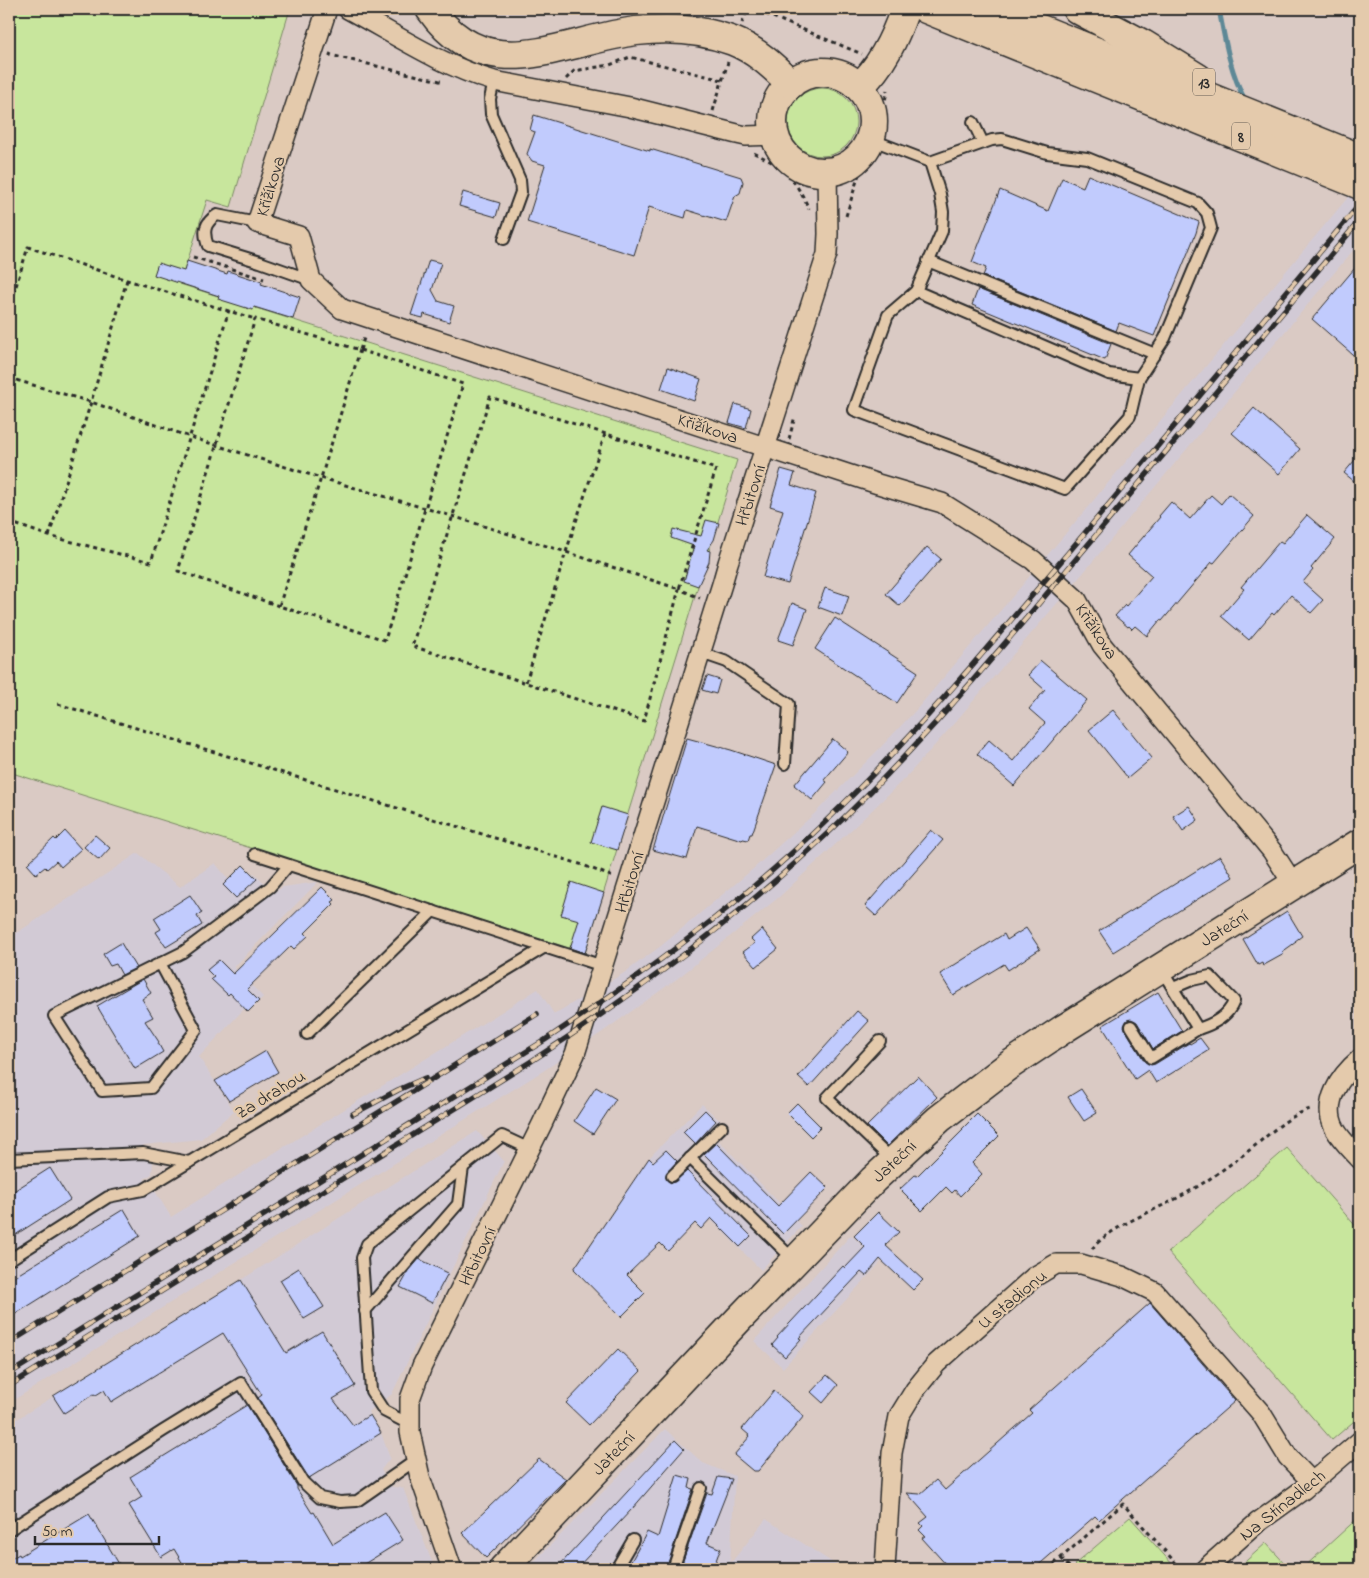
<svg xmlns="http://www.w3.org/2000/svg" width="1369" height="1578" font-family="'Indie Flower',sans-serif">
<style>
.built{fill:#d2cad5}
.green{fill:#c8e69d;stroke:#7a8864}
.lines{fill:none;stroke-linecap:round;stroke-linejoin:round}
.stream{stroke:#5d8896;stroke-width:5}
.building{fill:#c1cbfd;stroke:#2b2b2b}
.lane-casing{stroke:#2b2b2b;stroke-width:14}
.street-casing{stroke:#2b2b2b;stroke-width:22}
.secondary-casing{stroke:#2b2b2b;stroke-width:31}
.primary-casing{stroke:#2b2b2b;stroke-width:31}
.highway-casing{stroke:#2b2b2b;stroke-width:31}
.path{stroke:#2b2b2b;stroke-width:3;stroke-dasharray:4 4;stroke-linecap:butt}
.lane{stroke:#e4caac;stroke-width:10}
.street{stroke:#e4caac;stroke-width:19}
.secondary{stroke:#e4caac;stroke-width:28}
.primary{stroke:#e4caac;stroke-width:28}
.highway{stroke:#e4caac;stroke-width:28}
.rail-casing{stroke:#2b2b2b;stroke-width:5.5}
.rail{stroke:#e4caac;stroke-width:4;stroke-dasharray:11;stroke-linecap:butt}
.labels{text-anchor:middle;stroke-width:4.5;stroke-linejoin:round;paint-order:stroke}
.shield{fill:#e4caac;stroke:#625b52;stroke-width:1}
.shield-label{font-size:16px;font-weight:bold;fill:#2b2b2b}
.street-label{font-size:18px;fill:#2b2b2b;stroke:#e4caac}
</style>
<rect width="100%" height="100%" fill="#dacac4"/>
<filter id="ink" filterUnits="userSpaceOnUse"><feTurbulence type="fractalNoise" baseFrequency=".02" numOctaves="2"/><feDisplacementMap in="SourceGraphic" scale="10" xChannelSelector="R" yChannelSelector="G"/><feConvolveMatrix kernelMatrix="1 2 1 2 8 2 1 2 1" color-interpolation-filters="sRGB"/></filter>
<g filter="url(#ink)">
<g class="built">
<polygon points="1360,183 1360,242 1084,572 944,735 907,776 867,815 778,898 678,978 601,1033 543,1071 9,1403 9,938 138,853 180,887 215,863 229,880 243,865 252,874 254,873 263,882 276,891 283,887 318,882 234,967 263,997 248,1012 244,1009 199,1057 234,1111 201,1139 143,1145 142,1160 153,1160 152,1174 144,1179 152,1192 155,1191 171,1217 538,989 554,1014 624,973 661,946 753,869 814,814 879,749 916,710 1024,583"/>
<polygon points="702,1104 729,1129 718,1140 802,1226 761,1270 649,1158"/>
<polygon points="477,1131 504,1161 392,1394 368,1412 381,1433 390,1458 381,1470 392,1487 403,1488 432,1562 430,1569 9,1569 9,1424 241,1280"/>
<polygon points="851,1235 881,1262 783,1368 754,1341"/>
<polygon points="665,1429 703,1463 735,1476 730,1564 766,1519 842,1569 527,1569"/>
</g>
<g class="green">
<polygon points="9,9 290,9 231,207 207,200 180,284 737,460 585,953 9,772"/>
<circle cx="822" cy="122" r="34"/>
<polygon points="1287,1148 1360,1231 1360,1416 1332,1440 1168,1252"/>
<polygon points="1360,1516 1360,1569 1302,1569"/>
<polygon points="1130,1517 1173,1565 1168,1569 1078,1569 1074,1565"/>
<polygon points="1266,1543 1290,1569 1237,1569"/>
</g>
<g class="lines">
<path class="stream" d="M1219,9C1225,41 1230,72 1246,102"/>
</g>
<g class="building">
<polygon points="534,115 624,143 650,151 650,149 741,177 743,182 740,193 735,196 726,222 687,210 685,218 649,207 634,255 527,222 545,165 532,161 527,154 535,132 530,130"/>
<polygon points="1088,175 1199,222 1196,233 1154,336 1119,323 1116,331 983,276 986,268 972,262 1000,190 1048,211 1062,178 1083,187"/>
<polygon points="463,192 500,203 496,217 459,206"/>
<polygon points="429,260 441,263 432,290 438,301 454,306 449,322 424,314 423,318 411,315"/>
<polygon points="187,261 227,274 228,271 262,282 261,284 300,297 293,319 254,307 253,310 218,299 219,296 154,275 158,263 184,271"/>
<polygon points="1360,262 1360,361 1312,319"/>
<polygon points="978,289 1111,344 1105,360 972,305"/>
<polygon points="668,367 701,379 694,401 661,389"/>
<polygon points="735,404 751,409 746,428 729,423"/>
<polygon points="1254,408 1300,449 1279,474 1232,433"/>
<polygon points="1360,454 1360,486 1344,473"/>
<polygon points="781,469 795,473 791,485 816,493 788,584 763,577 783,510 770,506"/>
<polygon points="1229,494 1254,516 1214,563 1212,562 1162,621 1160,620 1147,636 1135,626 1132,629 1129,626 1128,627 1115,616 1125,605 1126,606 1152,576 1128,555 1160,517 1159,516 1171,502 1190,519 1211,495 1221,504"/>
<polygon points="1307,515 1335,539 1311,568 1313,570 1303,582 1323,600 1311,613 1291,595 1274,615 1272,613 1249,640 1221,616 1244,589 1241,587 1280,541 1283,543"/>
<polygon points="706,520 719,523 714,540 707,550 710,551 709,562 698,586 684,581 694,546 671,538 673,529 701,536"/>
<polygon points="927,547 941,559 900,606 886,594"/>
<polygon points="825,588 849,596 842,616 818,607"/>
<polygon points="792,603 807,609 793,645 778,640"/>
<polygon points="835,618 918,672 897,703 815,649"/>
<polygon points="1041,661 1087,700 1014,786 977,754 989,740 1013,761 1045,723 1029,709 1045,690 1028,675"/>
<polygon points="707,676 720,680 716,694 702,690"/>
<polygon points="1113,710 1152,758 1128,778 1089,730"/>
<polygon points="687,738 731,750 776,765 752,834 750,834 748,840 743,839 742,840 697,826 687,859 653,850"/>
<polygon points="833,739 848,752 824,780 827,782 812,800 794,785"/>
<polygon points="1189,806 1198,820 1183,831 1173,816"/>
<polygon points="602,807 628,815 617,850 591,842"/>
<polygon points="931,830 943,840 876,916 865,906"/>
<polygon points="65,831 81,849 61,867 56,861 47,869 45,867 36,874 27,864 54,838 56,840"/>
<polygon points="95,835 110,848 99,860 84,847"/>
<polygon points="1220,856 1233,877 1113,952 1099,931"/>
<polygon points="243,865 257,879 236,898 223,885"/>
<polygon points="571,882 604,893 585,953 570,948 579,920 561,915"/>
<polygon points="322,887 335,900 332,902 334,904 305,933 308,936 294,949 291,946 247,989 259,1001 248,1012 230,993 228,995 211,979 214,977 207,970 219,960 233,974"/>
<polygon points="190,895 202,913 197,916 202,925 166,947 156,932 161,929 154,918"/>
<polygon points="1287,911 1302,936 1295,941 1296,942 1282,952 1284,954 1266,964 1263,966 1262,963 1258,965 1243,939"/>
<polygon points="1026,928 1040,949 1008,970 1004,964 953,995 940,974 1004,934 1007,940"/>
<polygon points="762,929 778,949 756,967 743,952 755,943 751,939"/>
<polygon points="121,943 136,968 122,975 116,964 110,966 103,954"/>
<polygon points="143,979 151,993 142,999 153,1017 145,1021 159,1042 158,1043 163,1052 135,1069 97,1006"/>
<polygon points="1158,992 1182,1031 1153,1049 1137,1022 1131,1019 1127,1020 1124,1026 1125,1029 1145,1062 1151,1065 1155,1064 1189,1043 1190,1044 1200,1038 1209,1050 1156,1083 1148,1070 1135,1079 1102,1026"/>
<polygon points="857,1011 869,1021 809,1087 798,1077"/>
<polygon points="266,1051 278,1072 229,1101 215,1081"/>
<polygon points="918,1076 937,1097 887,1146 867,1126"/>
<polygon points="596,1087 616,1099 593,1134 574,1121"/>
<polygon points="1081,1089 1097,1113 1084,1121 1068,1097"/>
<polygon points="797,1103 821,1127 811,1137 787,1113"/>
<polygon points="705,1110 716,1121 695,1144 683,1132"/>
<polygon points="977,1114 999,1136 972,1163 982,1174 960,1196 955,1190 952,1193 946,1187 922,1211 900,1189 915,1175 917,1176 963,1130 962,1129"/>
<polygon points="716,1143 778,1206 811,1172 828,1188 783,1234 704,1154"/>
<polygon points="666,1150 677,1161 666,1174 667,1180 671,1183 674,1182 687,1171 751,1236 740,1247 711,1218 701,1229 695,1223 668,1251 660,1243 627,1275 645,1293 621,1317 574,1269 649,1158 653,1162"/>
<polygon points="50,1168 70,1200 9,1239 9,1194"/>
<polygon points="124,1209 140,1236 9,1318 9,1280"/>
<polygon points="878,1212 899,1232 885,1245 923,1280 913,1290 880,1259 866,1276 861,1272 799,1338 801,1339 785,1357 772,1345 778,1338 777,1337 843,1266 845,1268 865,1247 854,1236"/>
<polygon points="419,1259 448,1273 432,1303 400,1287 409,1271"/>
<polygon points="299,1268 324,1307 304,1319 280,1280"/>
<polygon points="241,1280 286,1353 322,1331 355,1386 333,1399 353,1425 370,1415 381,1433 309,1478 258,1398 262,1395 223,1333 111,1402 104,1390 96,1395 94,1394 64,1413 53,1396"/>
<polygon points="1150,1303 1235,1401 1099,1520 1095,1516 1034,1569 950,1569 922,1538 925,1536 919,1530 923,1526 920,1523 928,1517 907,1493 920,1494 936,1480 945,1490 1032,1413 1029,1410"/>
<polygon points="618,1349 641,1371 589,1425 566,1403"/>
<polygon points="827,1375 838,1385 823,1403 811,1392"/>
<polygon points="774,1391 804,1416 758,1471 753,1471 734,1455 750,1436 742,1429"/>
<polygon points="247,1405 297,1486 297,1489 312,1513 314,1512 333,1544 385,1512 403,1540 356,1569 186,1569 174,1549 161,1557 129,1505 142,1497 130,1477"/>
<polygon points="675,1440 684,1449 632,1509 576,1569 556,1569"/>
<polygon points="539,1459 566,1479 486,1558 462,1533"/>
<polygon points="677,1475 691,1479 689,1488 693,1489 666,1569 627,1569 647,1532 658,1537"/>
<polygon points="718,1477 732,1479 707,1543 721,1549 718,1555 713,1569 680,1569 707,1493 712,1494"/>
<polygon points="89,1514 122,1569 9,1569 9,1560 19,1554 20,1556"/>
</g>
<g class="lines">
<defs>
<g id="lane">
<polyline points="494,81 490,99 491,114 520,180 521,192 504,239"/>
<polyline points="973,122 983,143"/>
<polyline points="870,139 930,162 992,140 1002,139 1047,153 1087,158 1198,203 1207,213 1211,228 1165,338 1139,378 1109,374 916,291 942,231 943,212 940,194 930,162"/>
<path d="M257,223L217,215C204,223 203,232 208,246L260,262L311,280"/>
<polyline points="928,261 1155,354"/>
<polyline points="916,291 888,315 854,410 1065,489 1130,416 1139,378"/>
<polyline points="701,653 727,662 789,704 785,764"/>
<polyline points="255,854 603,966"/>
<polyline points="160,963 196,1030 151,1088 102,1091 54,1016 183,952 270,887 289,865"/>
<path d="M1173,988L1192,980L1210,976L1234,1001C1228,1017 1213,1024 1198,1029"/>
<polyline points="1131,1026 1151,1058 1198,1029 1161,969"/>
<polyline points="307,1034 433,911"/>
<polyline points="880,1041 827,1098 893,1161"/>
<polyline points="690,1158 795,1261"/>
<polyline points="9,1159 143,1153 189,1162"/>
<polyline points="672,1176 722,1127"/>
<polyline points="9,1260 108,1197 143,1190 545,947"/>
<polyline points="365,1311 458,1204 463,1167"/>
<polyline points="409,1424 384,1411 371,1391 362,1258 367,1244 502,1136 530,1149"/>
<polyline points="9,1530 163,1431 241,1383 303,1482 320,1498 340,1502 357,1501 416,1460"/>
<polyline points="616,1569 633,1540"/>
<polyline points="673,1569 701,1488"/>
</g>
<g id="street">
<polyline points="327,9 257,223 299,236 311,280 342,309 878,484 942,503 1033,560 1077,600 1102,645 1272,851 1294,885"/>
<path d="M348,9C396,35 442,66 494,81L630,107L737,134L746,136L775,135"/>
<path d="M1360,1059C1340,1076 1321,1103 1335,1129C1341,1140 1352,1150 1360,1159"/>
<polyline points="452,1569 420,1477 410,1432 410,1399 422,1366 542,1124 575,1054 722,584 728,563 827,254 828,234 827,172"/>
<polyline points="885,1569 892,1453 899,1416 915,1390 936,1364 1034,1277 1056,1264 1081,1264 1122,1276 1155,1292 1261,1413 1288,1457 1312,1482"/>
<polyline points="1205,1569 1257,1523 1304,1489 1360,1441"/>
</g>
<polyline id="secondary" points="503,1569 738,1320 873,1180 939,1119 1008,1066 1065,1028 1360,843"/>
<g id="primary">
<circle cx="823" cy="122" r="50"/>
<path d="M859,87C882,66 895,38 905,9"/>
</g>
<g id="highway">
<path d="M430,9C487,90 559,41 636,31C669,27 702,29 733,41C756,50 774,67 791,84"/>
<polyline points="926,9 1360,185"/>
<polyline points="991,9 1360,158"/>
<polyline points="1077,9 1143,44 1198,78"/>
</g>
</defs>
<use href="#lane" class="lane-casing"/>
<use href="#street" class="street-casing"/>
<use href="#secondary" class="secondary-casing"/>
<use href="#primary" class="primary-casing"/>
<use href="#highway" class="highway-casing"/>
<g class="path">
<polyline points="742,23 747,11 763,13 862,54"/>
<polyline points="331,53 330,55 444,82"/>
<polyline points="566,79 574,71 610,65 630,57 722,80"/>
<polyline points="713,111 728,62"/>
<polyline points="884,131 883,113 887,90"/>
<path d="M754,153C785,167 795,179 809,209"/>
<polyline points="846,216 859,174 876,153"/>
<polyline points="193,257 264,279"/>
<polyline points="9,309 28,247 127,280 255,319"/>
<polygon points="360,350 463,384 385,640 279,606 321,478"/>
<polyline points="9,378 91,402 190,437 321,478 452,516 566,552 679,589 716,469 490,397 412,646 644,721 679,589 700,598"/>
<polyline points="789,439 795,416"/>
<polyline points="9,522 49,536 151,562 229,310"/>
<polyline points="49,536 91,402 127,280"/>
<polyline points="279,606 178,571 255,319 360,350 365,335"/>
<polyline points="526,682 566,552 605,434"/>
<polyline points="58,704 583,865 613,877"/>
<path d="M1092,1249C1110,1226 1157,1210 1183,1195C1205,1183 1227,1167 1247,1152C1268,1136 1286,1116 1313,1108"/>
<polyline points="1061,1558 1071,1569"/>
<polyline points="1048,1569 1123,1504 1181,1569"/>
</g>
<use href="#lane" class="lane"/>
<use href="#street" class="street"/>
<use href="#secondary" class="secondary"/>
<use href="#primary" class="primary"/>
<use href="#highway" class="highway"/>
<defs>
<g id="rail">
<polyline points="353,1114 398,1090 425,1078"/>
<polyline points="9,1343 537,1014"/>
<path d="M9,1374L545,1040C643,975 739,905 824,823C918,733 1000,633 1084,534C1176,424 1268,314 1360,204"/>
<path d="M9,1386L530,1062C635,994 736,920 828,833C924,743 1007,641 1092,540C1181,433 1271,327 1360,220"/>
</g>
</defs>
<use href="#rail" class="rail-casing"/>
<use href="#rail" class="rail"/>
</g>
</g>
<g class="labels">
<g class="shield">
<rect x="1193" y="68.5" width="22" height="27" rx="4"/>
<rect x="1232" y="122.5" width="18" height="27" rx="4"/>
</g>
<g class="shield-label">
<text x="1204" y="88">13</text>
<text x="1241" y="142">8</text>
</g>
<g class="street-label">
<text transform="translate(270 186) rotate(-73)" y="6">Křižíkova</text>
<text transform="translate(708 428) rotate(18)" y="6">Křižíkova</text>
<text transform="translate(750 495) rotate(-72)" y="6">Hřbitovní</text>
<text transform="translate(1097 631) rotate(57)" y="6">Křižíkova</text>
<text transform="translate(629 882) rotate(-73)" y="6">Hřbitovní</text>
<text transform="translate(1224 928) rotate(-32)" y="6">Jateční</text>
<text transform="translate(270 1094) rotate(-31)" y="6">Za drahou</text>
<text transform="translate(894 1161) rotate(-43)" y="6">Jateční</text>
<text transform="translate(477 1256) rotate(-64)" y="6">Hřbitovní</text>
<text transform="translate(1012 1299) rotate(-39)" y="6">U stadionu</text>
<text transform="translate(613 1453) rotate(-46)" y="6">Jateční</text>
<text transform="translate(1282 1505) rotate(-38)" y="6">Na Stínadlech</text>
</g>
</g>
<rect width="1369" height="1578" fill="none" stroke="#e4caac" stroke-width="30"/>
<rect x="15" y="15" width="1339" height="1548" fill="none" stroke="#2b2b2b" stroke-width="2" filter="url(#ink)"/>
<path d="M35 1536v8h124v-8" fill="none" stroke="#2b2b2b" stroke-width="2.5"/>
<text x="42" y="1536" font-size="15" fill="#2b2b2b" stroke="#e4caac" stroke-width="4" paint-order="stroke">50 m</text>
</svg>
